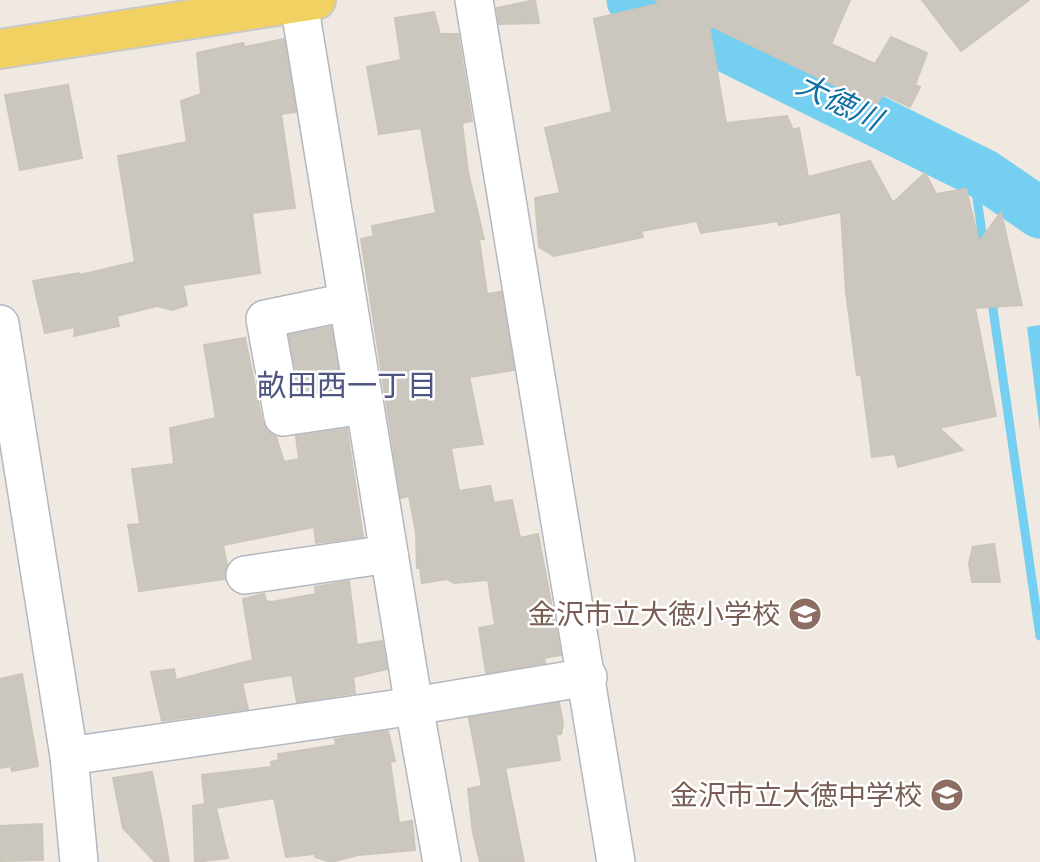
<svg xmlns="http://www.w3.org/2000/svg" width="1040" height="862" font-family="Jost,'Noto Sans JP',sans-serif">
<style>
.water{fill:#75cff0}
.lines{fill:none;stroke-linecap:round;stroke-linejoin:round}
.stream{stroke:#75cff0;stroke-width:9}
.river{stroke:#75cff0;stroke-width:51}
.building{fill:#cbc7bf;stroke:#cbc5ba;stroke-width:2}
.minor-casing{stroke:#b4b7c1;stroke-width:40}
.major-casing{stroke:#c9c9c9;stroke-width:42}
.minor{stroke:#fff;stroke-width:37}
.major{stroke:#f2d163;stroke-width:38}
.labels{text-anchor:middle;stroke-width:5;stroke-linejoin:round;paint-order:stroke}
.education-label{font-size:28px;fill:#785e54;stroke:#fff;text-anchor:end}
.water-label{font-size:30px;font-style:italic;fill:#0d6fa3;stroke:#fff}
.neighbourhood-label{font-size:30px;fill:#4d5680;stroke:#fff}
</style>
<rect width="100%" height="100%" fill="#efe9e1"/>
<polygon class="water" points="1040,325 1040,430 1027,327"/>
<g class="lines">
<g class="stream">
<polyline points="983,174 977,198 984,247"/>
<polyline points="991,295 1040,636"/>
</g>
<polyline class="river" points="632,0 983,174 1040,213"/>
</g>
<g class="building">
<polygon points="535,0 539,23 499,24 497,8"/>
<polygon points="655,0 850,0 831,44 875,64 891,37 927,53 915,85 920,87 910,107 883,94 876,105 709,25 726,123 787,116 793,130 799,128 808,177 870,161 893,203 925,173 936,194 966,189 979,242 1001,212 1022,305 975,308 996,416 939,428 963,450 898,467 895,454 872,457 861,374 857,375 846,292 841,212 779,225 778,221 701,233 697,221 641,231 643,237 554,256 539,247 535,198 560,193 545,128 612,112 594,19 662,3"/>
<polygon points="922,0 1029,0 961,51"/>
<polygon points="434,12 440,34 458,34 472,121 462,123 468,172 484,239 479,239 487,294 501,292 514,370 469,377 483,444 451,448 459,491 490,486 494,503 512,500 520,538 538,534 561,655 544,658 545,663 486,673 479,628 495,625 488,580 454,583 447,579 422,583 420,568 417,568 416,532 409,496 401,498 361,239 374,236 372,226 436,213 421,128 379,134 367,67 401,60 395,18"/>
<polygon points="284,39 296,112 281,114 295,208 252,213 260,273 183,285 187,305 172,310 157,306 117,316 119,326 74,336 75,327 45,333 33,281 79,273 80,275 135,262 118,156 187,142 181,101 201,94 197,53 243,43 245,47"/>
<polygon points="68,85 82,158 20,170 5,95"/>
<polygon points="331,327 341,387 300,393 289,335"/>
<polygon points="245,338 262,421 267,431 276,437 284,462 299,459 296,436 347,429 363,537 316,543 314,527 223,545 227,565 224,579 139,591 128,525 140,524 132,469 174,464 170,428 216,418 204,345"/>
<polygon points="994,544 1000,582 972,582 969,563 973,547"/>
<polygon points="349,581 357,645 382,641 387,669 353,677 355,693 297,702 292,675 242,683 248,709 162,721 151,672 174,669 176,680 253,660 243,599 264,594 266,601 271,602 316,594 315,587"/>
<polygon points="22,674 38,766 12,771 11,766 0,768 0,679"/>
<polygon points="559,703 563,723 561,734 556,735 560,760 505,768 524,862 480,862 473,833 468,789 482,786 469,718"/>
<polygon points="388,731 395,761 390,762 399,823 412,821 415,850 358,855 331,862 315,857 315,854 286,857 274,798 216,808 228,858 195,862 193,806 205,804 202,775 272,767 271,762 279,760 278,754 336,745 335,739"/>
<polygon points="152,772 162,823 169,862 155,862 123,828 113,778"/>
<polygon points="42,824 43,860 0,861 0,826"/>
</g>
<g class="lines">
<defs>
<g id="minor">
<polyline points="474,0 616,862"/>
<polyline points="299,3 414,706 442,862"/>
<polyline points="347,302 265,319 283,417 364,405"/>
<polyline points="0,324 69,756 79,862"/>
<polyline points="245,575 389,554"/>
<polyline points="69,756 414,706 588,677"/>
</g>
<polyline id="major" points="0,49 316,0"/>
</defs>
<use href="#minor" class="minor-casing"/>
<use href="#major" class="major-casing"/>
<use href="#minor" class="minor"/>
<use href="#major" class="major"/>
</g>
<defs>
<symbol id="school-disc" viewBox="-11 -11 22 22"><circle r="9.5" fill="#8d6e63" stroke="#fff"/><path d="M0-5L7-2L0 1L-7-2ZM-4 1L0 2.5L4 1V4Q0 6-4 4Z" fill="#fff"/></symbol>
</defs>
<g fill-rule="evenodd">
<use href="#school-disc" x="786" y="595" width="38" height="38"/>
<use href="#school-disc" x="928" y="776" width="38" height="38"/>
</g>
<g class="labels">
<g class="education-label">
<text x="780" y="624">金沢市立大徳小学校</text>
<text x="922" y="805">金沢市立大徳中学校</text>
</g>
<g class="water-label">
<text transform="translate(839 102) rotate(26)" y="10">大徳川</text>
</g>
<g class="neighbourhood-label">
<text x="347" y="396">畝田西一丁目</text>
</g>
</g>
</svg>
